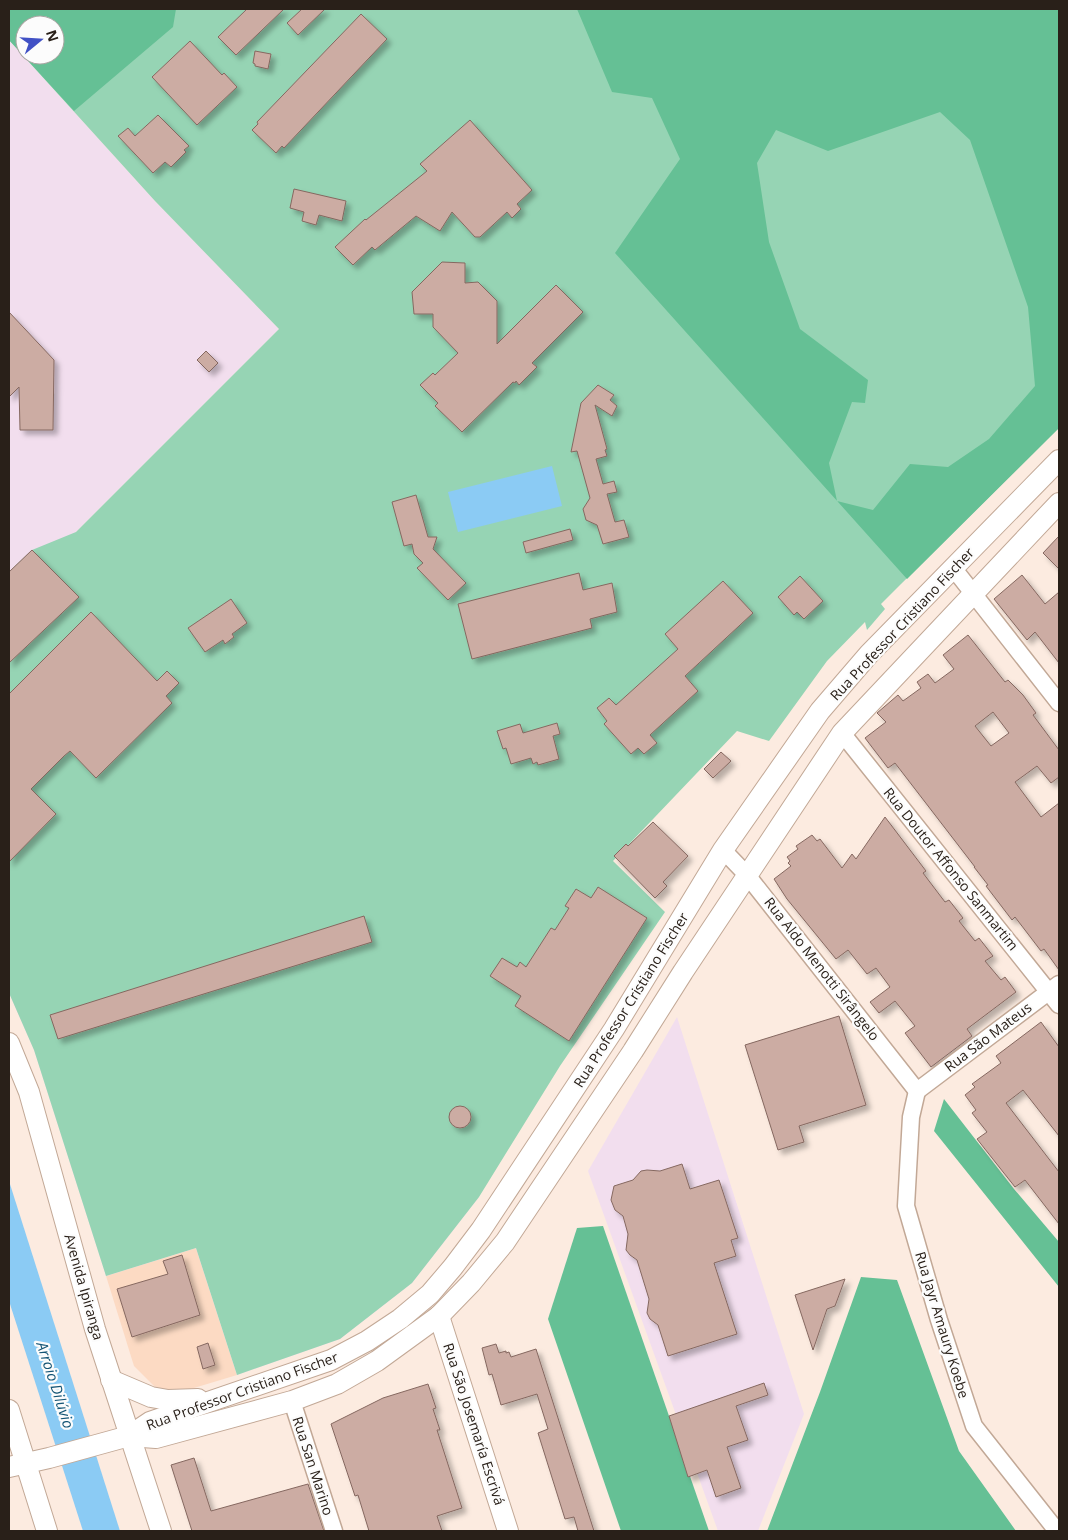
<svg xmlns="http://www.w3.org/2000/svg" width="1068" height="1540" font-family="'Open Sans',sans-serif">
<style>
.built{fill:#fcdac3}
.education{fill:#f2deee}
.green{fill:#96d4b4;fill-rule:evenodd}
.forest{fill:#65c095;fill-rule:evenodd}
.water{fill:#8bcbf4}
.building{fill:#ccaca3;stroke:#856860;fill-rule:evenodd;filter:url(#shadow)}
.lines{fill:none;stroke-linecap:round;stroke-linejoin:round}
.minor-casing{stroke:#c2a896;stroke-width:19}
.major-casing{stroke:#c2a896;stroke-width:22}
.minor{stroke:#fff;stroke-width:16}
.major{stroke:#fff;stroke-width:20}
.labels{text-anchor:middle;stroke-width:4.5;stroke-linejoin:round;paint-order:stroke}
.street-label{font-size:14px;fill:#292019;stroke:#fcfcfc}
.water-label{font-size:15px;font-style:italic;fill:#135475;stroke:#fcfcfc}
</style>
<defs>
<filter id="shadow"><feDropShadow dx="4.5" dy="4.5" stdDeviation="2.5" flood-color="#0004"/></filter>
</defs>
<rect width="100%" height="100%" fill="#fcebe0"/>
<polygon class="built" points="196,1248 237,1375 184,1391 172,1392 154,1386 134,1366 106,1276"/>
<g class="education">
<polygon points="9,40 155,201 279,329 76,532 479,1197 412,1283 340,1339 237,1375 196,1248 106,1276 34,1050 9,993"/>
<polygon points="677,1017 804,1414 758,1531 718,1531 588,1171"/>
</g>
<path class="green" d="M9,9H1059V428L900,585L881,604L885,609L867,630L865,622L827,661L769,741L737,731L613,861L665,912L560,1066L479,1197L412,1283L340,1339L237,1375L196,1248L106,1276L34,1050L9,993V572L32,550L76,532L279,329L155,201L9,40ZM25,25H55V55H25Z"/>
<g class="forest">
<path d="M9,9H176L173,27L74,111L9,40ZM25,25H55V55H25Z"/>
<path d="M577,9H1059V428L907,579L615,253L680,159L652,98L612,92ZM940,112L970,140L1028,307L1035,386L989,439L948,467L910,464L873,510L837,501L829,463L852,402L865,403L868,380L800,329L769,242L757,163L776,130L828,151Z"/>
<polygon points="944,1099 1014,1189 1059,1242 1059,1287 934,1131"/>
<polygon points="603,1226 709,1531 621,1531 548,1319 577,1228"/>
<polygon points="861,1277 897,1280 959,1451 1016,1531 767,1531 820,1392"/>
</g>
<g class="water">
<polygon points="552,466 562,506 458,532 448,492"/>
<polygon points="9,1181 120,1531 83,1531 9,1301"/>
</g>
<g class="building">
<polygon points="247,9 284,9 236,55 218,37"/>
<polygon points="302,9 325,9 298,35 287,23"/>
<polygon points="361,14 387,39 284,148 282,146 276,153 252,130 258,124 257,122"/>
<polygon points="190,41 222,75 224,73 237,87 197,125 152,77"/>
<polygon points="255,51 271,54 268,69 255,66 255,64 253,63"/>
<polygon points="158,115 189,146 184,150 186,152 171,167 165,162 153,173 118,136 128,128 135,136"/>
<polygon points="470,120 532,190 517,204 521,209 512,218 507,212 480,237 475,237 452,212 440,231 416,216 375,250 372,247 353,265 335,247 365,219 366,220 427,171 420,164"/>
<polygon points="294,189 346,201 342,221 319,215 316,225 302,221 304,212 290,208"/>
<polygon points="442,262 465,263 465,283 478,282 497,301 497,344 556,285 583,312 532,363 537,367 519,385 516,381 515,383 513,382 462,432 435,406 438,403 420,385 433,373 435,375 458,353 433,327 433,314 414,314 412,292"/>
<polygon points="9,312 54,360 53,430 20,430 19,387 9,397"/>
<polygon points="206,351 218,363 209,372 197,360"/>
<polygon points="598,385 614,395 610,400 617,406 612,416 595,405 607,449 605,450 607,456 596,459 603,484 614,481 617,492 607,494 615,522 624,520 629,537 603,544 597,525 586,520 583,509 590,498 577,451 571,452 581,403"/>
<polygon points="416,495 428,537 437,537 433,549 466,583 448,600 417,568 423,563 414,554 412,544 404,546 392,502"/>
<polygon points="570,529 573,540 526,553 523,542"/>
<polygon points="1059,536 1059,569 1043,553"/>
<polygon points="32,550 79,597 9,663 9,572"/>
<polygon points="579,573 583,590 612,583 617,612 590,619 592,628 472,659 458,604"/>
<polygon points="1022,575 1045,604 1059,592 1059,663 1035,632 1027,640 994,599"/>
<polygon points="800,576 823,601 804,619 797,612 794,615 778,597"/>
<polygon points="723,581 753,613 685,676 698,691 650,735 657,743 644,754 638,748 631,754 604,724 607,721 597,708 609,698 616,705 678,649 665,634"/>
<polygon points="231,599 247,623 232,634 234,637 225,644 223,640 205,652 188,628"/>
<polygon points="91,612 157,681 167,671 179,683 166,696 172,703 96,778 70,751 64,756 31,789 56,814 9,862 9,694"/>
<path d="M968,635L1005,682L1008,680L1023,695L1036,713L1033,715L1059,750V777L1051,783L1037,766L1015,782L1041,817L1059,803V970L1044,949L1041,951L1015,917L1012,920L986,886L988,885L974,867H975L895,763L888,768L865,738L886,722L877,713L898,695L903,701L921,688L917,682L928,674L935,683L954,669L943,655ZM993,712L1009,733L991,746L975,726Z"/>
<polygon points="557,723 560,734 553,736 559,759 538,765 537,762 533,764 531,758 511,764 506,748 503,749 497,731 520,724 523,733"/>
<polygon points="721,752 731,761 713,778 704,769"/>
<polygon points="885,817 926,871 923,873 945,902 949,900 963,918 959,921 975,941 979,938 993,956 985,961 1001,980 1005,977 1016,992 967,1029 972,1036 931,1067 905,1033 915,1026 895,1001 879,1013 870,1002 890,987 876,968 867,974 848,950 836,959 787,899 774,879 791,866 788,863 790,861 787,857 798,849 796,846 812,835 817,841 820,839 842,868 852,854 856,859"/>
<polygon points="653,822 688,856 663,882 667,886 655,898 614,856 626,844 628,846"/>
<polygon points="598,887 647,918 569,1041 515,1006 521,996 490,976 502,958 517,967 520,962 526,967 551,928 555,930 569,908 565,906 576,889 591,898"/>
<polygon points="364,916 372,942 58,1039 50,1015"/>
<polygon points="839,1016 866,1105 799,1126 804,1142 778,1150 745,1045"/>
<polygon points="1041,1022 1059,1047 1059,1136 1023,1090 1006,1103 1059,1172 1059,1224 1025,1180 1015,1187 977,1139 987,1132 972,1113 976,1110 965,1095 975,1087 972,1084 1001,1063 996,1056"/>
<circle cx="460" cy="1117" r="11"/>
<polygon points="682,1164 690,1189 719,1180 738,1238 731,1240 736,1256 714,1263 737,1334 668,1356 658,1325 650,1319 647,1313 649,1299 637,1260 630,1255 626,1250 628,1234 623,1216 615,1210 611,1200 614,1186 633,1180 641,1171 647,1170 660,1171"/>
<polygon points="182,1255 200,1315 132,1337 117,1289 168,1274 163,1261"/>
<polygon points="845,1279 835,1306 827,1309 813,1350 795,1295"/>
<polygon points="208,1343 215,1365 203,1369 197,1347"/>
<polygon points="496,1344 499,1353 506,1351 506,1353 509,1352 511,1357 536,1349 594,1531 578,1531 574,1517 565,1519 538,1433 548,1429 537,1394 501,1405 492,1374 489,1375 482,1348"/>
<polygon points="764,1383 768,1395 736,1406 748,1440 727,1447 741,1488 716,1497 707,1470 688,1477 669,1416"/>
<polygon points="428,1384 436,1408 433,1409 440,1430 437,1430 462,1508 437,1516 442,1531 369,1531 358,1495 355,1496 331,1424 383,1398"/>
<polygon points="194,1458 211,1511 308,1484 324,1531 192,1531 171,1465"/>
</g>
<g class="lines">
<defs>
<g id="minor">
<polyline points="954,569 1059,703"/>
<polyline points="842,733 1059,1005"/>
<polyline points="723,850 747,875 917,1091"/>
<polyline points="917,1091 911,1117 906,1206 939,1320 974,1426 1057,1531"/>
<polyline points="917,1091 1059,984"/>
<polyline points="292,1401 334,1531"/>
</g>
<g id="major">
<polyline points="9,1043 29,1092 95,1329 161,1531"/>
<polyline points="439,1316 508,1531"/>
<polyline points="111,1380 151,1397 168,1400 198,1399"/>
<polyline points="9,1410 47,1531"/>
<polyline points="129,1436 156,1438 292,1401 337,1384 377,1361 439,1316 471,1283 505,1242 633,1051 683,972 842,733 1059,503"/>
<polyline points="9,1467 49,1458 129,1436 150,1422 331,1360 367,1341 400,1319 430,1294 453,1267 481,1230 614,1029 723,850 820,711 869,654 1059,460"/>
</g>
</defs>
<use href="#minor" class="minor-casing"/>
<use href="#major" class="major-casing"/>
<use href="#minor" class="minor"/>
<use href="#major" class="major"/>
</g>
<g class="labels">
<g class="street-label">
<text transform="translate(902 624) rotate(-47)" y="5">Rua Professor Cristiano Fischer</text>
<text transform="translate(951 869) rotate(51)" y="5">Rua Doutor Affonso Sanmartim</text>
<text transform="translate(822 969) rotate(52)" y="5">Rua Aldo Menotti Sirângelo</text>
<text transform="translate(631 1000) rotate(-58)" y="5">Rua Professor Cristiano Fischer</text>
<text transform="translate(988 1037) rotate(-37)" y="5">Rua São Mateus</text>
<text transform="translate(84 1287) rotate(74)" y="5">Avenida Ipiranga</text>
<text transform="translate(942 1325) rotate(73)" y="5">Rua Jayr Amaury Koebe</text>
<text transform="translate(242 1391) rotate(-20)" y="5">Rua Professor Cristiano Fischer</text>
<text transform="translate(474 1424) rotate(72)" y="5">Rua São Josemaría Escrivá</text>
<text transform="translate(313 1466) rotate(72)" y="5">Rua San Marino</text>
</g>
<g class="water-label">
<text transform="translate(55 1385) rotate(72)" y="5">Arroio Dilúvio</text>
</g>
</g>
<rect width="1068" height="1540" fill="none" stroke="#292019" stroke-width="20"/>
<g transform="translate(40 40) rotate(72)"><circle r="24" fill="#fcfcfc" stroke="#a8a4a1"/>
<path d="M0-4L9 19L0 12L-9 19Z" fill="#4151c5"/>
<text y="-8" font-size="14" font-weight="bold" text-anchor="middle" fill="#292019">N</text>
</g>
</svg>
